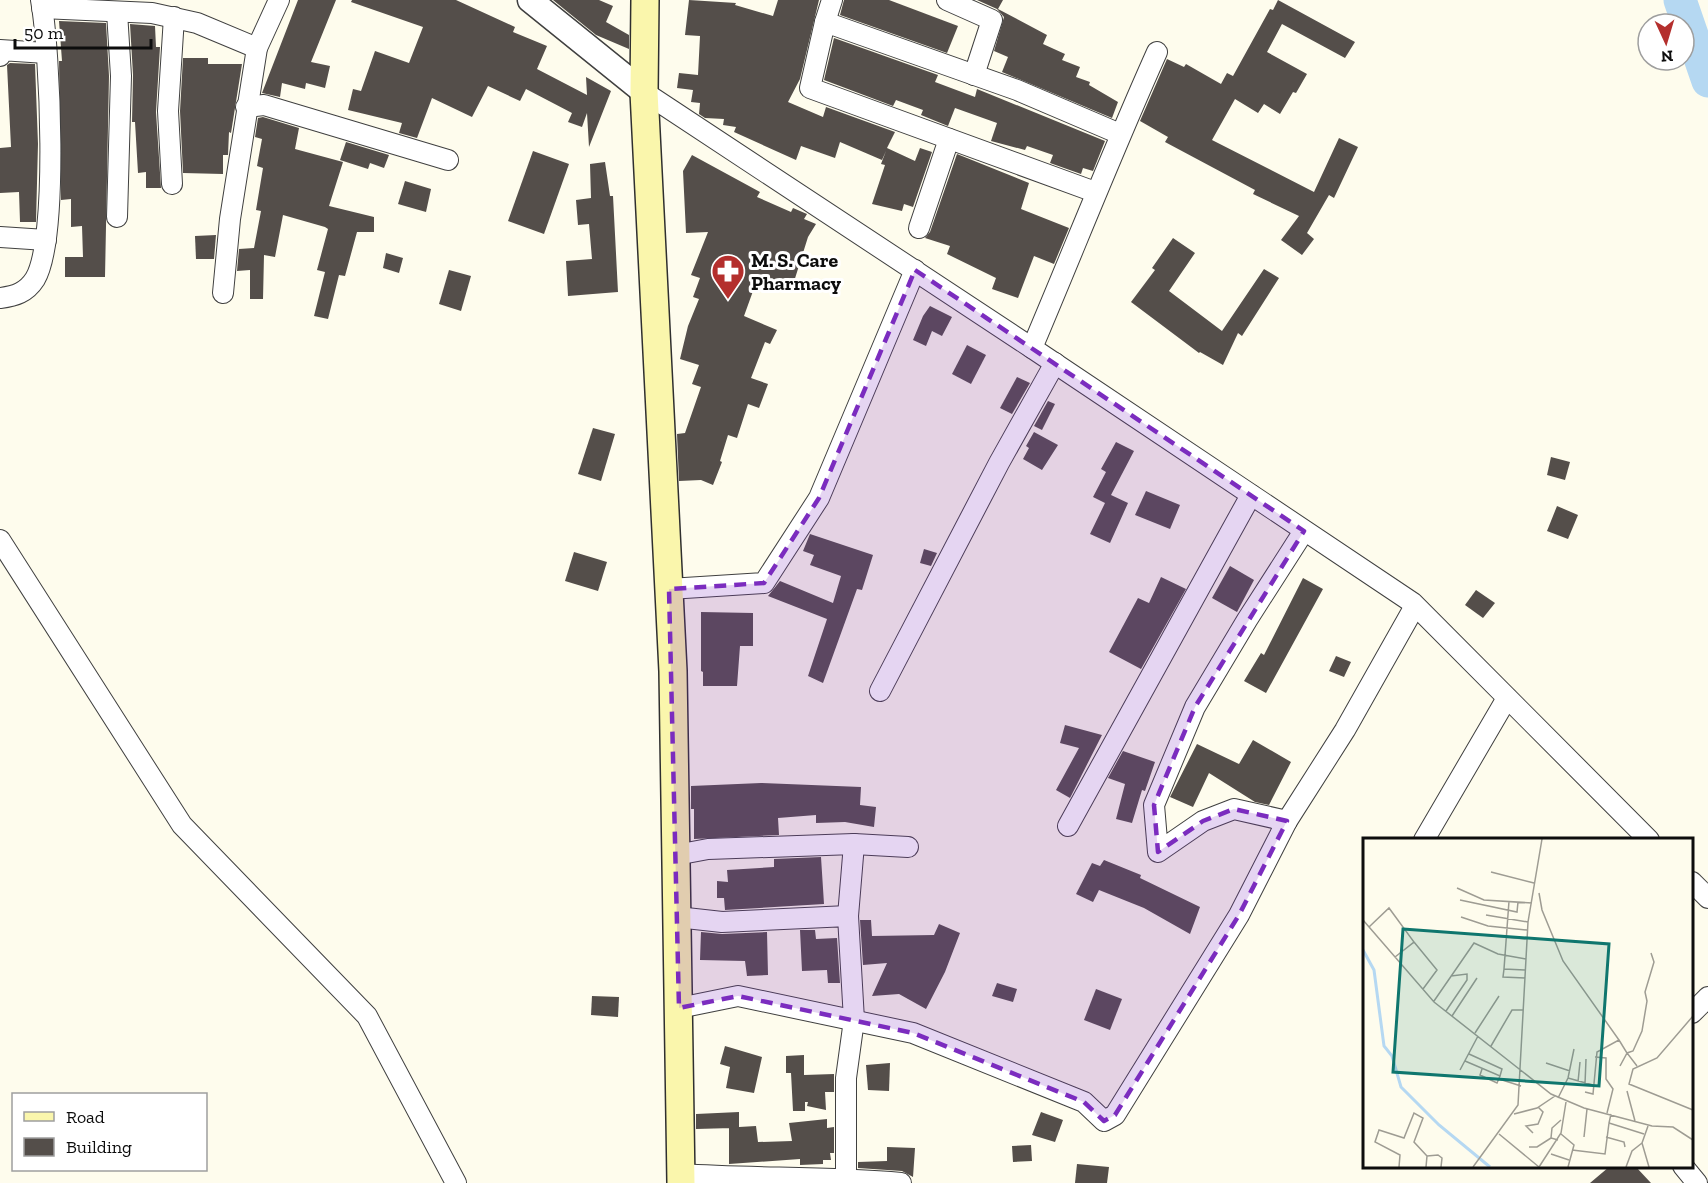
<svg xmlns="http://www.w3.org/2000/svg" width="1708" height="1183" font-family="'Zilla Slab',serif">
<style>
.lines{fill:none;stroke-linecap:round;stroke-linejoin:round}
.river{stroke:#b5d8f2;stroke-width:33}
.building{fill:#544e4a}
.minor-casing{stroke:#404040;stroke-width:22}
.tertiary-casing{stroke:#404040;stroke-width:27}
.secondary-casing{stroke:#2f2f2f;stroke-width:30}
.minor{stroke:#fff;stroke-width:20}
.tertiary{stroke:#fff;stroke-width:24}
.secondary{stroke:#faf6ac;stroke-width:27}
.marked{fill:#7b2cbf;fill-opacity:0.2;stroke:#7b2cbf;stroke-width:4.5;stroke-dasharray:12 8;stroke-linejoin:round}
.labels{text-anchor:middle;stroke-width:6;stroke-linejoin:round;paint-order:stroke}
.poi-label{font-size:20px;font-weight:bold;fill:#0d0d0d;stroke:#fff;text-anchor:start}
.inset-river{fill:none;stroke:#b5d8f2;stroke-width:3}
.inset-road{fill:none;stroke:#9e9c93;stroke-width:1.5}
.view{fill:#0f766e;fill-opacity:0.15;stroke:#0f766e;stroke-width:3}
.inset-edge{fill:none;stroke:#0d0d0d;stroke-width:3}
</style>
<rect width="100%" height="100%" fill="#fefced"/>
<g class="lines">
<polyline class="river" points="1680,0 1708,81"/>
</g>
<g class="building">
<polygon points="298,0 336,0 311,62 330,66 325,88 306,83 305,89 282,83 280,97 262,93"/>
<polygon points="352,0 456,0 515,27 513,32 547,46 537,69 587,95 586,77 611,91 589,147 587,113 582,127 568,122 572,113 526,89 520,101 488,86 472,117 432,98 417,138 399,133 402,123 348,110 353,89 361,91 375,51 409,63 423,27 351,2"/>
<polygon points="553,0 599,0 613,6 606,22 629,35 629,49 596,35"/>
<polygon points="689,0 736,3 735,5 773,16 778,0 819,0 800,79 788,102 823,117 826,107 895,132 887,148 915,161 920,148 932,152 913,207 904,204 902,211 872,204 885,165 881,164 886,151 882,160 840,142 835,158 801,146 796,160 734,132 736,127 723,125 724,119 705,118 699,114 700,103 691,102 693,90 677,88 679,73 698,75 700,36 685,35"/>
<polygon points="844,0 889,0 958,26 947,53 840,15"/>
<polygon points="977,0 1003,0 998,9 1047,35 1043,44 1065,54 1062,60 1080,67 1076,77 1090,82 1089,85 1118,102 1112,118 1002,72 1008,57 994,51 1004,17 997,9"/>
<polygon points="1278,0 1355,42 1345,58 1282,24 1267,52 1307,74 1296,93 1293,92 1280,114 1264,104 1258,113 1235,99 1212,140 1314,192 1339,138 1358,147 1334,198 1329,195 1307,233 1314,239 1302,255 1281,240 1299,216 1253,194 1255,190 1165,142 1168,137 1140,121 1167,59 1184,67 1186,64 1221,84 1227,73 1233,76 1270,9 1273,10"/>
<polygon points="59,21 106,23 109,76 105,277 65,277 65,257 83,257 82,226 71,227 71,199 61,200 59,61 62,61"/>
<polygon points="130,24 155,26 156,47 160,47 156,112 161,188 146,188 146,172 138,173 135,122 132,122 133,75"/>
<polygon points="834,38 938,75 935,82 975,97 977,89 1105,141 1093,171 1083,168 1081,174 1050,163 1053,155 1027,146 1025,150 991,141 997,123 955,108 948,126 921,115 923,110 896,100 893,106 824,80"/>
<polygon points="183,58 208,58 208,64 242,64 231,133 229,132 228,155 223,155 223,174 183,173 180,111"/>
<polygon points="10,63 35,64 38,144 36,222 20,222 19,192 0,193 0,148 11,147 7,65"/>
<polygon points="263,117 299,128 295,149 343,162 329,206 374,217 374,232 357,232 345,276 339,275 328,319 314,316 325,272 317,270 328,229 325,227 283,215 275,257 264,255 263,299 250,299 250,270 237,271 239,249 254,248 261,211 256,210 263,168 257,166 262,139 255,137 258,118"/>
<polygon points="346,142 389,155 384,168 370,163 368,169 340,160"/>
<polygon points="533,151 569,164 544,234 508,221"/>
<polygon points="957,154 1029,183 1021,209 1069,228 1054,264 1034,256 1018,298 992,289 996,278 947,254 950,246 925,238 930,232"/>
<polygon points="692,155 760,192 757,197 791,212 793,208 807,214 804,219 816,224 808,237 792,288 760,275 757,280 744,316 777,330 770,344 765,342 751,378 768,384 759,408 748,404 737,438 728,435 720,461 722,462 713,485 701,480 679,481 677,434 685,433 701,387 692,384 699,365 680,359 688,326 699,299 693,297 700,278 691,275 708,232 686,233 683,171"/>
<polygon points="605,162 610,196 613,196 618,292 568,296 566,261 592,259 589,224 578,225 576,200 591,198 590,164"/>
<polygon points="405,181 431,189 426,212 398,204"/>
<polygon points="216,235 214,259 196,259 195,236"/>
<polygon points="1173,238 1195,253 1169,291 1222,331 1264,269 1279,278 1242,336 1238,333 1223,365 1200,352 1199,353 1131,302 1155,270 1152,268"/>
<polygon points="386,253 403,258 399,273 383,268"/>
<polygon points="449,270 471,276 461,311 439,304"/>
<polygon points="930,306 952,317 942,336 932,331 926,346 913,340 923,316"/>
<polygon points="967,345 986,355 971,384 952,374"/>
<polygon points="1017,377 1030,383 1012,414 1000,408"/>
<polygon points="1048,401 1055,404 1042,430 1034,426"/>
<polygon points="593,428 615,434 601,481 578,474"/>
<polygon points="1034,432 1058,445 1042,470 1023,459 1029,448 1026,446"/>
<polygon points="1116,442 1134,451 1111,495 1128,503 1110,543 1090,534 1105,503 1093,497 1106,472 1101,469"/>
<polygon points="1551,457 1570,462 1565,480 1547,475"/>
<polygon points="1146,491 1180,505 1170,529 1135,515"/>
<polygon points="1557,506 1578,515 1568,539 1547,531"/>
<polygon points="810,534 873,555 862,590 857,589 823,683 808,676 827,619 768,596 780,581 833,603 841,576 810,565 814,555 803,551"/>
<polygon points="924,549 937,553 931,566 920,563"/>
<polygon points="574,552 607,562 598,591 565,581"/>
<polygon points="1230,566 1254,580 1237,612 1212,598"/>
<polygon points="1161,577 1186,589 1141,669 1109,652 1138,598 1149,603"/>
<polygon points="1303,578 1323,589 1266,693 1244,681 1261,653 1264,655"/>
<polygon points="1476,590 1495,603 1483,618 1465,605"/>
<polygon points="701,612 753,613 753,646 740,646 737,686 703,686 703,672 701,671"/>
<polygon points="1336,656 1351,662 1344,677 1329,671"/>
<polygon points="1065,725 1102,735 1070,798 1056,790 1079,748 1060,743"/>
<polygon points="1253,740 1291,762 1269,805 1255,802 1209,773 1193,807 1170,797 1197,744 1239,764"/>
<polygon points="1123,751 1155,762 1145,791 1142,790 1132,823 1116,819 1125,784 1108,778"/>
<polygon points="761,783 861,787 860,805 876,807 874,827 845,822 816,823 816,815 778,818 779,835 694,839 694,809 691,809 691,786"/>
<polygon points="821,857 824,904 725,910 724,898 717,898 717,881 728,882 727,870 774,867 774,859"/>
<polygon points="1104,860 1141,875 1140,878 1200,907 1190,934 1144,908 1099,890 1093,902 1076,894 1092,863 1100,866"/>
<polygon points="860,920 871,920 872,936 934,935 939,924 960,933 945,972 926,1009 899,994 872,996 887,963 863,965"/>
<polygon points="800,930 815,930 816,939 837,938 840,983 828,983 827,970 802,971"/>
<polygon points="701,932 722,934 767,932 768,975 747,976 745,961 700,960"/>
<polygon points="997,983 1017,989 1013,1002 992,996"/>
<polygon points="1096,989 1122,999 1110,1030 1084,1020"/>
<polygon points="592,996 619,997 618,1017 591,1015"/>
<polygon points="725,1046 762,1057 754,1093 726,1088 730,1067 720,1064"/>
<polygon points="804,1055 804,1075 834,1074 834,1092 825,1092 826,1110 807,1106 808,1102 805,1102 805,1111 793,1111 791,1073 786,1073 786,1056"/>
<polygon points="890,1063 889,1091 868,1090 866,1065"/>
<polygon points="739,1112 739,1127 756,1126 758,1142 792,1141 789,1123 827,1119 827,1128 834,1127 834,1153 830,1153 831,1160 823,1160 823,1164 800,1165 800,1159 729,1164 729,1128 732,1128 696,1129 696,1114"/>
<polygon points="1041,1112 1063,1120 1055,1142 1032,1135"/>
<polygon points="1031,1145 1032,1161 1013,1162 1012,1146"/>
<polygon points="887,1147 915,1148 913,1177 902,1171 858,1168 858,1162 887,1161"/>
<polygon points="1077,1164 1109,1167 1107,1183 1075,1183"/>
<polygon points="1609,1167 1636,1167 1651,1183 1590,1183"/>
</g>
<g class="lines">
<defs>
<g id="minor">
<polyline points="947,0 992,20 974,75"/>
<polyline points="42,8 152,13 197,23 257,48"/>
<polyline points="825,22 832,0"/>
<polyline points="0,56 0,50 46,53"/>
<polyline points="644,92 1032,348 1413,603 1649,840"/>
<polyline points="246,107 264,105 448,160"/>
<polyline points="172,184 168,111 174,17"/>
<polyline points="1095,192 810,88 825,22 1017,90 1120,134"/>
<polyline points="117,217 121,76 117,12"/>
<polyline points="919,228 949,139"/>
<polyline points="0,237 46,240"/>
<polyline points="223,293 230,219 257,48 279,0"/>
<path d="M0,298C15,296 26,293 35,279C59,239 50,51 41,0"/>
<path d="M1032,348C1074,249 1113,150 1157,52"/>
<polyline points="0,540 182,825 367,1016 456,1183"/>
<polyline points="669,589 764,583 819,498 915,270"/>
<polyline points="880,691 999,463 1055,363"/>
<polyline points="1287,821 1234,809 1203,821 1158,852 1154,805 1195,707 1247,620 1304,531"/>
<polyline points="1068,826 1251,495"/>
<polyline points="1424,840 1507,698"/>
<polyline points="854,844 908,847"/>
<polyline points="676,855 708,849 854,844 848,916"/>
<polyline points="1692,882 1708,898"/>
<polyline points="677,917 722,922 848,916 854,1020 846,1078 846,1183"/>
<polyline points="679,1008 738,996 913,1033 1084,1102 1104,1121 1115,1115 1239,915 1287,821 1345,730 1415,606"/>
<polyline points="1692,1013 1708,997"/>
<polyline points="1683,1166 1697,1183"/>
<path d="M681,1174C755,1179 828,1176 901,1183"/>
</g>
<polyline id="tertiary" points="530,0 644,92"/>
<polyline id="secondary" points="645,0 644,92 673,671 681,1183"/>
</defs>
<use href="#minor" class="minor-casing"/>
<use href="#tertiary" class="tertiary-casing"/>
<use href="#secondary" class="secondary-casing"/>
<use href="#minor" class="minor"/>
<use href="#tertiary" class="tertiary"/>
<use href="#secondary" class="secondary"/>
</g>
<path class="marked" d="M915,270L1304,531L1195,707L1154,805L1158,852L1203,821L1234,809L1287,821L1239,915L1115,1115L1104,1121L1084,1102L913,1033L738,996L679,1008L669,589L764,583L819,498Z"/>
<defs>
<symbol id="pharmacy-pin" viewBox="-11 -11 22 30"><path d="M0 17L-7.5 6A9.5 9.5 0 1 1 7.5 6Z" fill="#b42f2d" stroke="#fff"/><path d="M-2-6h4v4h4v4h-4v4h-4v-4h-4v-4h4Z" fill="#fff"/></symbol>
</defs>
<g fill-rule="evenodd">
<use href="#pharmacy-pin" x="709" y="252" width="38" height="52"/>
</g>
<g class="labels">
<g class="poi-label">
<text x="751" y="267">M. S. Care<tspan x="751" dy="23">Pharmacy</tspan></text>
</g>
</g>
<g transform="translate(1363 838)">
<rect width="330" height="330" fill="#fefced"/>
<path class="inset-river" d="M0,112L11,132L21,208L29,218L38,249L76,287L127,329"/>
<path class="inset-road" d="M128,34L171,45M94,50L121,62L169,65M176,55L179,72L200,123L256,202L234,214L230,256L222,254M97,62L154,74L155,64M146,63L141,131L162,132M123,77L165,84M98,79L125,88L164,92M0,82L71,164L188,256L221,270L289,288L310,289L330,302M6,89L26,70L51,104L32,119M119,97L164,101M51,104L74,132L60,151M141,131L140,139L162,140M71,163L111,105L135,116L163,121M83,173L104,142V136L88,138M89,178L114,140M330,178L294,220L270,231L266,246L330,272M112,195L136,158M256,202L264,215L257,228M128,208L149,172H160M232,219L243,220V241L250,251L244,275M102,223L137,238L139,231L106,216M183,225L207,233M274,228L264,215L270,213L279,193L284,163L282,154L291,124L288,115M119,231L117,237L134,245L137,238M97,232L115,198M205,240L230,247M136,241L158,248M215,244L217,224M222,246L223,221M264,253L272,283M195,260L205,240L211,211M151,276L174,270L192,258M248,276L246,285L281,296M285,288L279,305L286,329M170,295L163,288L175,286L180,274L175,269M136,296L176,329M198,296L211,307L205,329M221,299L224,271M243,299L261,304L262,309M195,302L188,300L189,290L198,282M166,309H174L188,300M209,312L242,316L246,285M188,316L206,322M64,318L75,317L79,320L78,329M36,329L37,317L12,304L16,292L41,300L51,275L60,280L51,304L64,318L63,329M110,329L155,267L165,84L179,1M176,329L198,295L203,264M263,329L269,313L279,305"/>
<path class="view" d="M40,91L246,106L236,248L30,234Z"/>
<rect width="330" height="330" class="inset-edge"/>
</g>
<rect x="12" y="1093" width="195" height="78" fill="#ffffff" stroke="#9e9e9e" stroke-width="1.5"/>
<rect x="24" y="1112" width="30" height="9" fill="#faf6ac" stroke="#9e9e9e" stroke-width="1.5"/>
<text x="66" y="1123" font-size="18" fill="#0d0d0d">Road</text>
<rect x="24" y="1138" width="30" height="18" fill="#544e4a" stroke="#9e9e9e" stroke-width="1.5"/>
<text x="66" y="1153" font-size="18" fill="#0d0d0d">Building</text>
<g transform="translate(1666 42) rotate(176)"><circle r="28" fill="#ffffff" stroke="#9e9e9e" stroke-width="1.5"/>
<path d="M0-4.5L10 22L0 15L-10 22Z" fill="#b42f2d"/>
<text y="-9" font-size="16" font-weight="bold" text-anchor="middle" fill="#0d0d0d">N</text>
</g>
<path d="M15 39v9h136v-9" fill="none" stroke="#0d0d0d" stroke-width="3"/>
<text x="24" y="39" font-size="18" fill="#0d0d0d" stroke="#ffffff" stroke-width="4.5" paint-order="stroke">50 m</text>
</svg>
